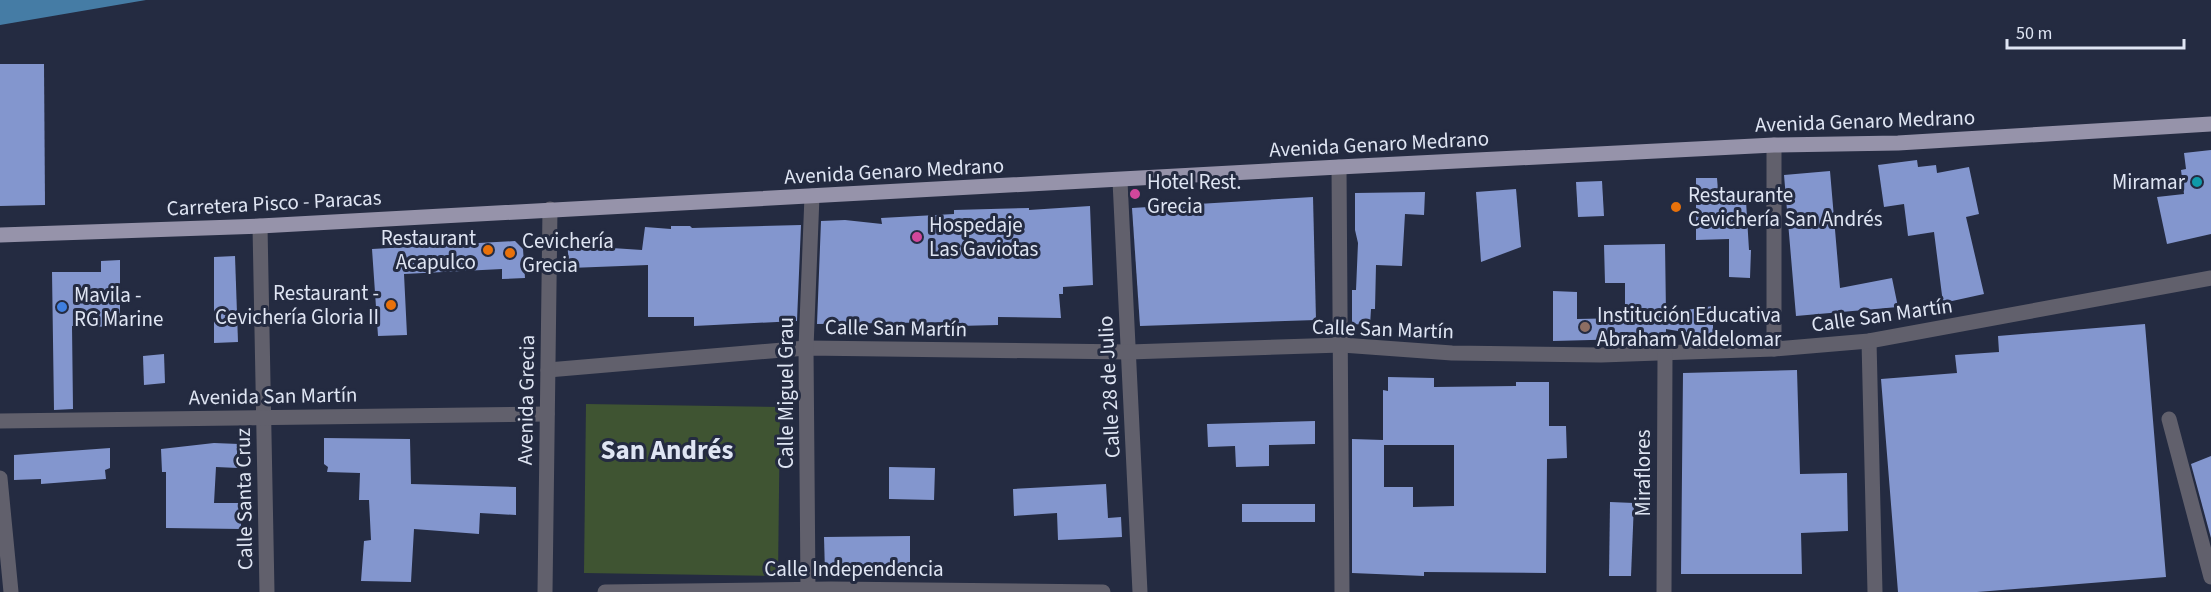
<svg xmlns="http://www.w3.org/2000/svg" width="2211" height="592" font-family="'Source Sans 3',sans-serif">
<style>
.green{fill:#3f5432}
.water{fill:#457ca5}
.building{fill:#8396ce;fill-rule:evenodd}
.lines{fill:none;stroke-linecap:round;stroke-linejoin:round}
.minor{stroke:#61606c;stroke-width:15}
.primary{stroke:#9693aa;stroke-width:15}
.culture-dot{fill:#0f9aa8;stroke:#242b41;stroke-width:2}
.hotel-dot{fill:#d1479c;stroke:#242b41;stroke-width:2}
.food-dot{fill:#e8710a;stroke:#242b41;stroke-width:2}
.shop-dot{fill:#3f7fe0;stroke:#242b41;stroke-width:2}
.education-dot{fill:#8d6e63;stroke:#242b41;stroke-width:2}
.labels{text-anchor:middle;stroke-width:6;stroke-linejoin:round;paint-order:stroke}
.street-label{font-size:21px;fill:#dfe5f3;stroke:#242b41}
.poi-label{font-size:21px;fill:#dfe5f3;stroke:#242b41;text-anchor:start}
.district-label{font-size:27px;font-weight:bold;fill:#dfe5f3;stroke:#242b41}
</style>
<rect width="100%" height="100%" fill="#242b41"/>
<polygon class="green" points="586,404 780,407 778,576 584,573"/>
<polygon class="water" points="0,0 146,0 0,25"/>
<g class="building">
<polygon points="0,64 44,64 45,205 0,206"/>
<polygon points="2211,150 2211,234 2167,244 2157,197 2184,194 2181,170 2186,169 2184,153"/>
<polygon points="1917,160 1918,167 1936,165 1937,173 1969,167 1979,214 1966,217 1984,294 1943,303 1934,232 1908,236 1904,204 1884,207 1878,165"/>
<polygon points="1830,171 1840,288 1892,278 1898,307 1796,316 1784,175"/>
<polygon points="1696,178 1717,178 1719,203 1746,201 1749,250 1751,250 1750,278 1729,277 1729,239 1696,240"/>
<polygon points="1602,181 1604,216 1578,217 1576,182"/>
<polygon points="1516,189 1521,247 1481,262 1476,192"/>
<polygon points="1425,192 1424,215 1405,214 1402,266 1376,265 1375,309 1371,309 1370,325 1352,324 1352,290 1356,290 1358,243 1355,230 1355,193"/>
<polygon points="1313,197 1316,320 1140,326 1132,208"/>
<polygon points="1090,206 1093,285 1063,287 1063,294 1059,294 1061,318 998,317 998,325 958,326 958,322 817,324 821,221 845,220 882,224 881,218 954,214 954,210 1029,208 1029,210"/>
<polygon points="801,225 797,321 694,326 694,317 648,317 648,265 570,268 567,245 642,250 645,227 671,229 671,226 690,226 692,228"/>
<polygon points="515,241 523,249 525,278 502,279 502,269 404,274 407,335 378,336 372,249"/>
<polygon points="1665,244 1666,313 1713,306 1713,337 1666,329 1666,338 1553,341 1553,291 1577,292 1577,319 1625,318 1625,283 1605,283 1604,245"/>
<polygon points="235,256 238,342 214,343 214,257"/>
<polygon points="120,260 120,327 72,326 73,409 54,410 52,272 101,272 101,261"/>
<polygon points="2145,324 2166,577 1977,592 1898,592 1881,379 1957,373 1955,355 1999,352 1998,336"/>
<polygon points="164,354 165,383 144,385 143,356"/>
<polygon points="1797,370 1800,474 1847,473 1848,531 1801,533 1802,574 1681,574 1683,373"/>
<path d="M1388,377L1434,378V387L1516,386V382H1549V426H1566L1567,458L1547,459L1546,573L1424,572V576L1352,573V439L1383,440V390L1388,391ZM1384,445H1454V506L1413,507V487H1384Z"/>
<polygon points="1315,421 1315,444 1269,445 1269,466 1236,467 1235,446 1208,447 1207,424"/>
<polygon points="324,438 410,439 411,484 516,487 516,515 480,513 479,534 414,529 411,582 361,581 364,541 371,540 369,500 359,500 360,473 327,472 328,467 324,464"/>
<polygon points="214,443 239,444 238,468 216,467 214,503 241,503 241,529 166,528 166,472 162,472 161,449"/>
<polygon points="110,448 110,468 105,470 106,479 41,484 41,479 14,480 14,455"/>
<polygon points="2211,456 2211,538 2191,464"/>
<polygon points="889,467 935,468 934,500 889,499"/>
<polygon points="1106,484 1108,518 1121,517 1122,537 1058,540 1057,513 1014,516 1013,489"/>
<polygon points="1610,502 1634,503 1631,576 1609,576"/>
<rect x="1242" y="504" width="73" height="18"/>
<polygon points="910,536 910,572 825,573 824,537"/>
</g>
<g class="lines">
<g class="minor">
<polyline points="1339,167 1342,592"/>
<polyline points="1120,181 1140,592"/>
<polyline points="260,226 267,592"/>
<polyline points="1869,341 1875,592"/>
<polyline points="1774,349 1774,145"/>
<polyline points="548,370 806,348 1129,352 1342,345 1452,353 1601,355 1774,349 1869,341 2211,278"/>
<polyline points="2169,419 2211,577"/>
<polyline points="0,421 547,414"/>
<polyline points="0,478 11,592"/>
<polyline points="808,589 806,348 812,196"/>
<polyline points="545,592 550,209"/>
<polyline points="605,592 831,589 1103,592"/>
<polyline points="1664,592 1665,355"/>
</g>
<polyline class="primary" points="0,235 260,226 1339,167 1774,145 1898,143 2211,124"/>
</g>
<circle class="culture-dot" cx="2197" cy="182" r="6"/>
<g class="hotel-dot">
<circle cx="1135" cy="194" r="6"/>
<circle cx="917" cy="237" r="6"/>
</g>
<g class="food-dot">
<circle cx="1676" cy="207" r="6"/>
<circle cx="488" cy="250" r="6"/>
<circle cx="510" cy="253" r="6"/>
<circle cx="391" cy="305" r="6"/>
</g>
<circle class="shop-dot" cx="62" cy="307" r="6"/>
<circle class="education-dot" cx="1585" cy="327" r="6"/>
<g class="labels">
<g class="street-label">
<text transform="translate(1865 121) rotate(-2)" y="7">Avenida Genaro Medrano</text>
<text transform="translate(1379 144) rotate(-3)" y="7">Avenida Genaro Medrano</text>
<text transform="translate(894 171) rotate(-3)" y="7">Avenida Genaro Medrano</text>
<text transform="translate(274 203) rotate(-3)" y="7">Carretera Pisco - Paracas</text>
<text transform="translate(1882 315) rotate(-8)" y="7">Calle San Martín</text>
<text transform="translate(896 328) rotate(1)" y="7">Calle San Martín</text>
<text transform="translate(1383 329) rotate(2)" y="7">Calle San Martín</text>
<text transform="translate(1109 387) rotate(-93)" y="7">Calle 28 de Julio</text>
<text transform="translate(786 393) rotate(-90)" y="7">Calle Miguel Grau</text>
<text transform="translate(273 396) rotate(-1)" y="7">Avenida San Martín</text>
<text transform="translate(526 400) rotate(-89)" y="7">Avenida Grecia</text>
<text transform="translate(1643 473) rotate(-90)" y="7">Miraflores</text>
<text transform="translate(244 499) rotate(-91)" y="7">Calle Santa Cruz</text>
<text x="854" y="576">Calle Independencia</text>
</g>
<g class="poi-label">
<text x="1147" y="189">Hotel Rest.<tspan x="1147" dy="24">Grecia</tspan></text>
<text x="2185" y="189" text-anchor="end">Miramar</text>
<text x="1688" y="202">Restaurante<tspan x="1688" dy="24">Cevichería San Andrés</tspan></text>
<text x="929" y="232">Hospedaje<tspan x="929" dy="24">Las Gaviotas</tspan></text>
<text x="476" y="245" text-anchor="end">Restaurant<tspan x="476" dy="24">Acapulco</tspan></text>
<text x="522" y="248">Cevichería<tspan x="522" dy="24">Grecia</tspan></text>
<text x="379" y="300" text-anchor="end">Restaurant -<tspan x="379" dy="24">Cevichería Gloria II</tspan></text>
<text x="74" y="302">Mavila -<tspan x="74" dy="24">RG Marine</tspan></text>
<text x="1597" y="322">Institución Educativa<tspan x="1597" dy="24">Abraham Valdelomar</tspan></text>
</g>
<g class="district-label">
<text x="667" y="459">San Andrés</text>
</g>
</g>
<path d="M2007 39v9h177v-9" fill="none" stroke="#dfe5f3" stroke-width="3"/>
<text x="2016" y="39" font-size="18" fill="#dfe5f3" stroke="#242b41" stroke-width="4.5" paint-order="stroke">50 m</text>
</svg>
